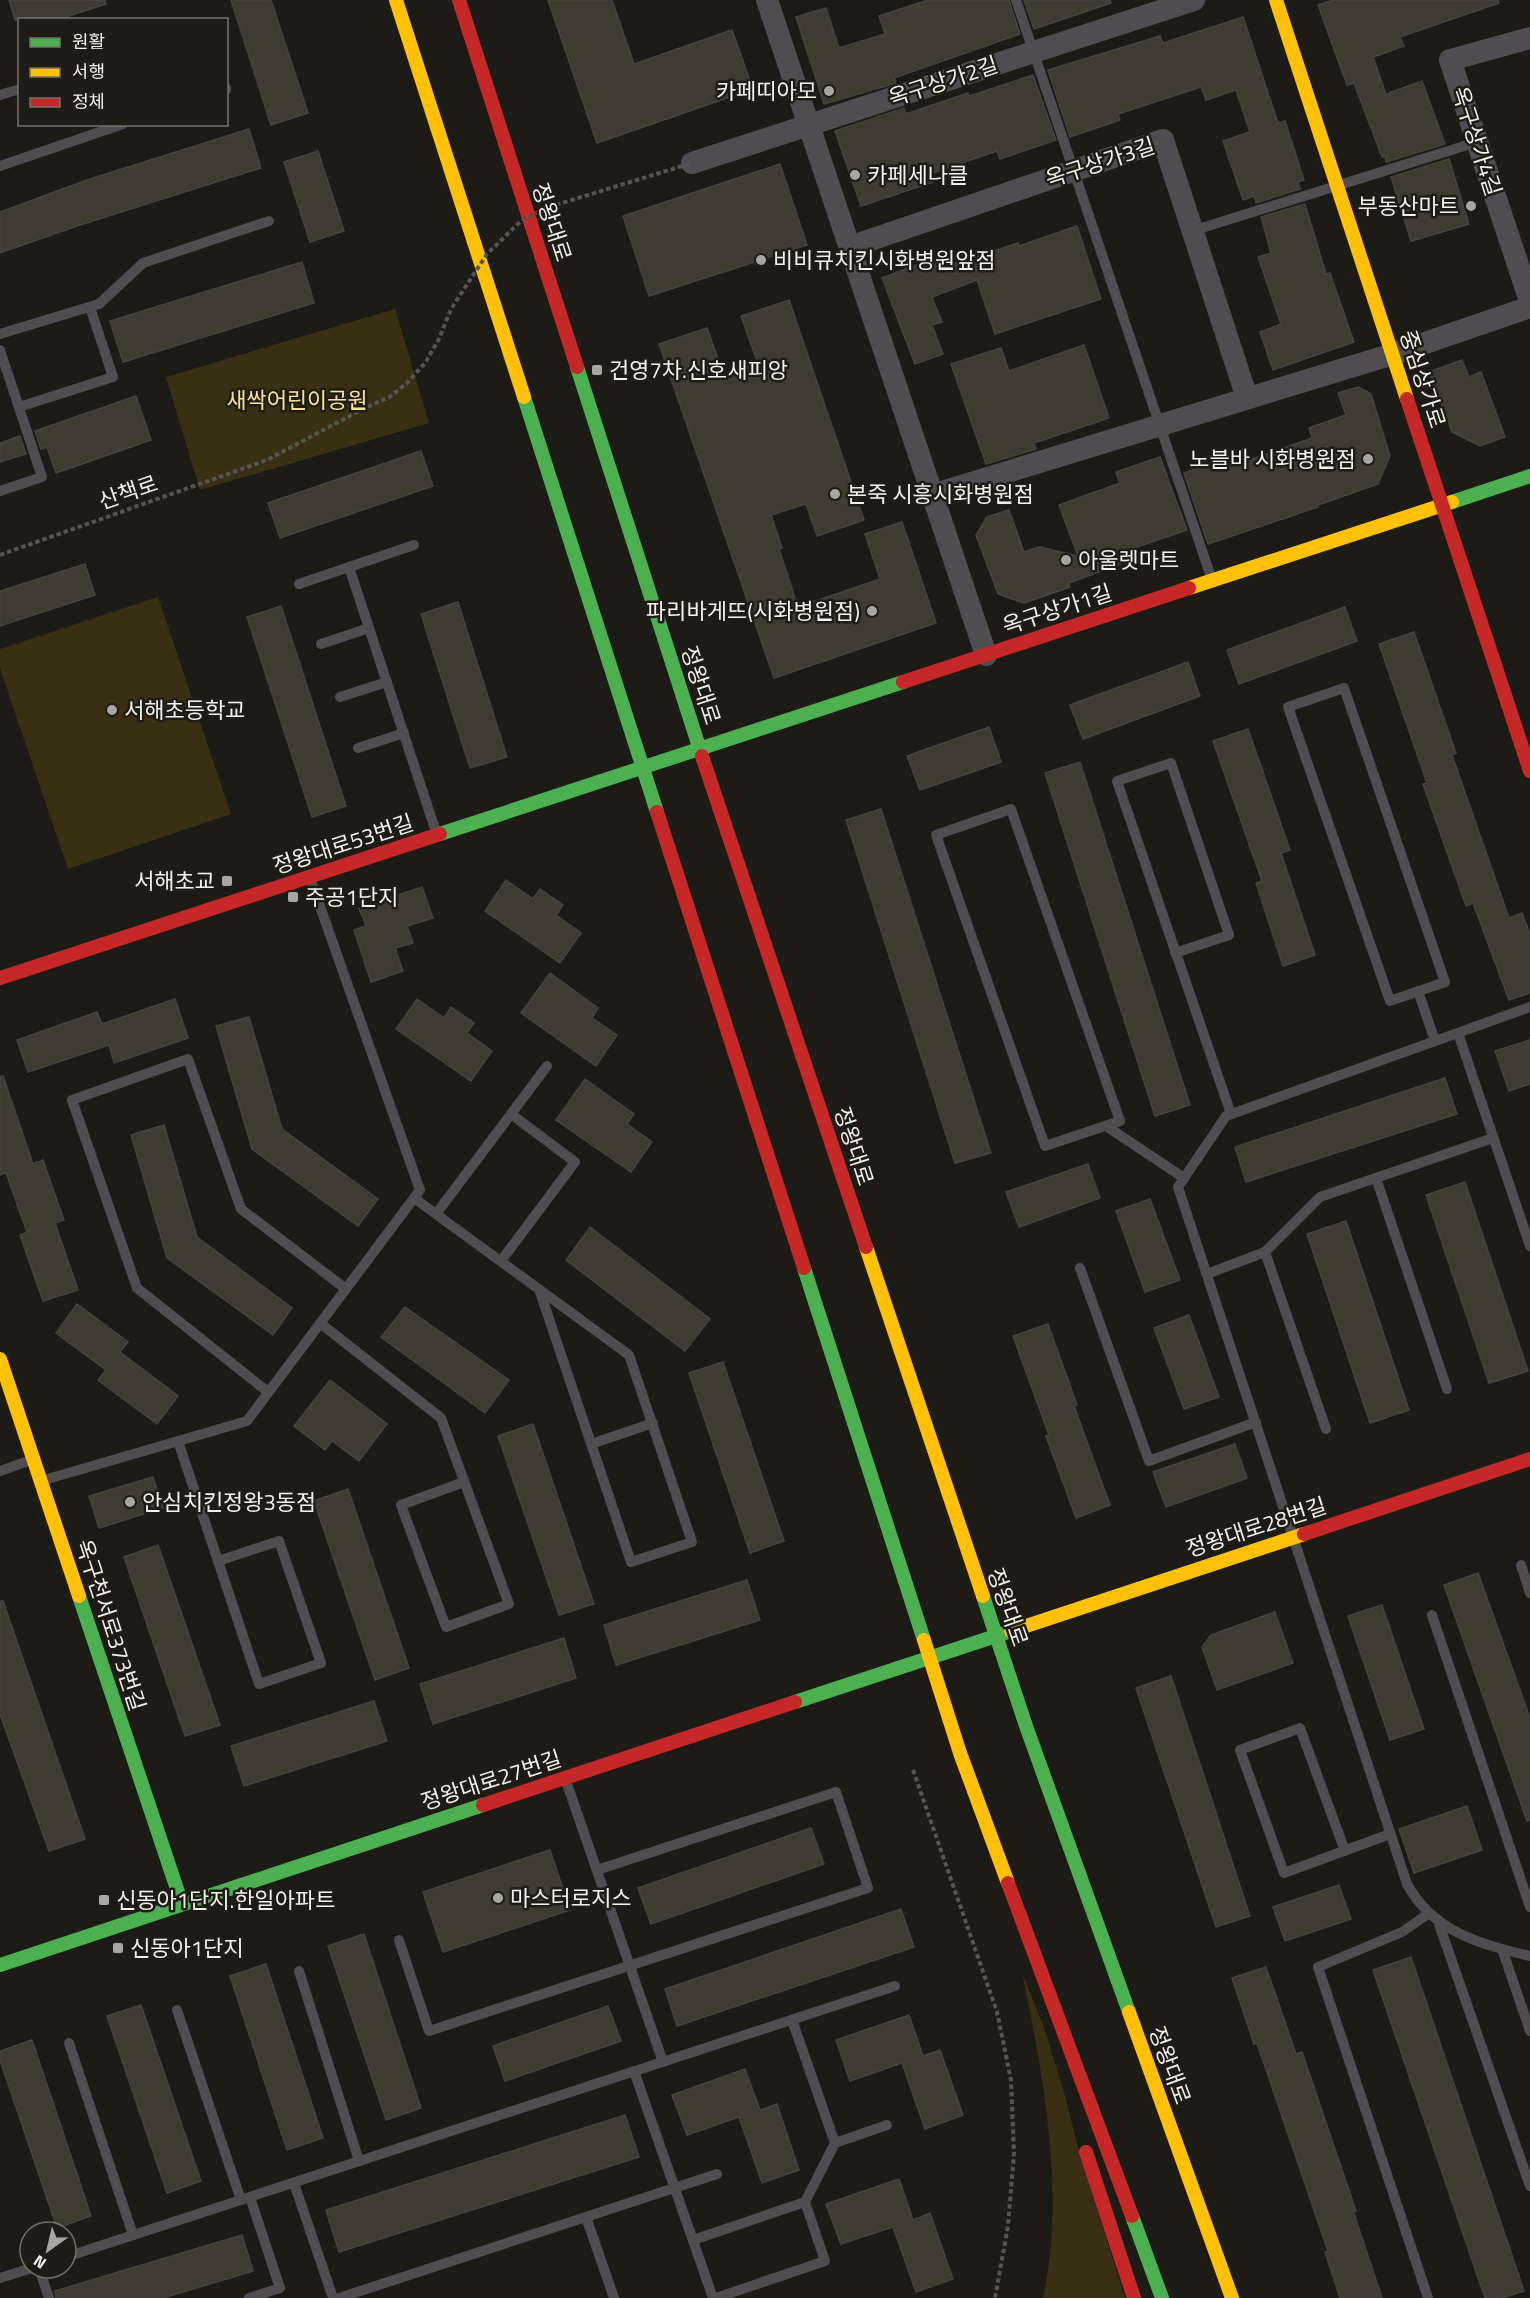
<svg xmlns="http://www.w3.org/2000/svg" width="1530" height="2298" font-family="'Titillium Web','Noto Sans KR',sans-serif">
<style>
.green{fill:#393013}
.building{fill:#3f3b30;stroke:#44433f;stroke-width:1.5}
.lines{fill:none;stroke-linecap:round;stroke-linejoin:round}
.path{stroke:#555354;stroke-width:4;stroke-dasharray:4.5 3;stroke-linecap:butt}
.lane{stroke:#4f4d4f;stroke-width:10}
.street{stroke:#4f4d4f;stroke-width:22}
.fast{stroke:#4caf50;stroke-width:14}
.slow{stroke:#ffc107;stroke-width:14}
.jam{stroke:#c62828;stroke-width:14}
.path-bridge{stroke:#555354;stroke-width:4;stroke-dasharray:4.5 3;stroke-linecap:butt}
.poi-dot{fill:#a8a6a1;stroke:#1e1c14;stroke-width:2}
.labels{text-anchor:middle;stroke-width:5;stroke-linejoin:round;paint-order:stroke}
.street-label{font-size:22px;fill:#f3f1ec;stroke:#1e1c14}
.poi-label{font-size:22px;fill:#f3f1ec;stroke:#1e1c14;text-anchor:start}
.park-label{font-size:22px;fill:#fbe094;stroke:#1e1c14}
</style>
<rect width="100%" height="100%" fill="#1c1b16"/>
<g class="green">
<polygon points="395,309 429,423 200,490 166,377"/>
<polygon points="158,597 231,814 68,869 0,668 0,649"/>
<path d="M1022,1972L1044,2028L1064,2092L1078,2147L1125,2298H1043C1066,2194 1043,2074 1022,1972Z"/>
</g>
<g class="building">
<polygon points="9,0 105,0 106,4 57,20 15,20"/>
<polygon points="231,0 271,0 308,113 271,125"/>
<polygon points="548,0 612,0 634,64 732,30 753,89 597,143"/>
<polygon points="928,0 1009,0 1020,34 894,78 896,83 824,104 796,17 826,8 839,48 885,34 879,16"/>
<polygon points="1024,0 1110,0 1111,3 1034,29"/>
<polygon points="1333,0 1498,0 1499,3 1400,37 1404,46 1373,57 1386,94 1422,81 1445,144 1386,162 1385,156 1382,157 1354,83 1347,85 1318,5"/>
<polygon points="1243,17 1278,123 1285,121 1304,180 1298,182 1300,189 1256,203 1254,196 1243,200 1223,141 1250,132 1236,90 1206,100 1201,87 1118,114 1120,120 1070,137 1048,70 1160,36 1163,43"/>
<polygon points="1033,75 1056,140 1000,159 997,151 930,174 933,182 861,206 835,131 904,108 905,113 909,113 968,93 969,96"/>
<polygon points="249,129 261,168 80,225 0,253 0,212 90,179"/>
<polygon points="318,151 344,231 310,242 284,162"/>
<polygon points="1449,159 1469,224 1411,241 1391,177"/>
<polygon points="780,164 807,245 649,296 623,216"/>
<polygon points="1305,204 1326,274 1330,273 1354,342 1273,370 1260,332 1281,324 1258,257 1271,253 1261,217"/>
<polygon points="1077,226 1101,299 995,334 977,280 932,297 942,322 932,325 943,354 915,364 882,278 940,256 944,267 1018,243 1019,246"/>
<polygon points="302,262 314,303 123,362 110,321"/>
<polygon points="789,300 864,520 817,536 806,504 771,515 782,548 779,549 798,607 880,579 865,534 902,522 936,623 774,678 659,344 707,328 724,376 758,364 741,316"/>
<polygon points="1084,345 1109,418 1034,443 1036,449 986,464 951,364 1001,348 1009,371"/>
<polygon points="1462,360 1469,377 1481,372 1505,437 1480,446 1452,432 1429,372"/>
<polygon points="1358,387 1371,394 1390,456 1378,484 1318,505 1318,507 1208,544 1184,473 1232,456 1235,465 1312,438 1309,428 1346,415 1338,393"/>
<polygon points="136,396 151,440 56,473 47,447 41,449 35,431"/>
<polygon points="20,436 26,454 0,462 0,443"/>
<polygon points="421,451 433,486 280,538 268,503"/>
<polygon points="1160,457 1187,530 1128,550 1131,560 1069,583 1070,587 1024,603 998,594 976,535 987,517 1009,510 1024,552 1040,547 1078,556 1059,505 1120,483 1116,472"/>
<polygon points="85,564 95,595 0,626 0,591"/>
<polygon points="458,602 507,757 470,768 421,614"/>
<polygon points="281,606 346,806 312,817 247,617"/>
<polygon points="1345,607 1357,641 1239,684 1227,650"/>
<polygon points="1414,632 1456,753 1452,755 1509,918 1522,913 1530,934 1530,993 1509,1000 1473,903 1466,906 1423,784 1427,783 1379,644"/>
<polygon points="1188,662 1200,696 1083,739 1070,705"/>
<polygon points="989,727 1001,762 920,790 907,756"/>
<polygon points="1248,729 1290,850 1281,853 1315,955 1283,966 1256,883 1262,881 1213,741"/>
<polygon points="1080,762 1190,1105 1155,1116 1045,773"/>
<polygon points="881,809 991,1153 955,1163 846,820"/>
<polygon points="506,880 533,899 540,889 563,905 556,915 581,933 560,963 485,911"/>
<polygon points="422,887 433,918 407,926 413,943 395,948 403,971 371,982 354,930 366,926 359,908"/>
<polygon points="550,973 598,1008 592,1018 617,1035 596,1066 521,1013"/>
<polygon points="175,999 188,1038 114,1063 109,1045 28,1072 17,1040 97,1012 102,1024"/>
<polygon points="417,999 444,1018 451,1007 474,1023 467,1033 492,1051 471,1081 396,1029"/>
<polygon points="249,1017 282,1129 378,1199 358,1226 252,1149 216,1026"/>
<polygon points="1530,1040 1530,1084 1509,1091 1495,1051"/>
<polygon points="3,1076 33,1164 43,1160 64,1220 55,1223 78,1290 43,1301 20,1235 27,1232 6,1173 0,1175 0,1077"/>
<polygon points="1445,1078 1457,1114 1246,1182 1235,1147"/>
<polygon points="585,1079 634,1114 627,1124 652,1142 631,1172 556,1120"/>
<polygon points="164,1125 197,1237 292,1308 273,1335 167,1258 131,1135"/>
<polygon points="1088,1164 1100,1198 1019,1227 1006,1192"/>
<polygon points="1465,1182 1528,1371 1489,1383 1426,1195"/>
<polygon points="1150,1199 1180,1280 1145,1292 1116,1211"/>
<polygon points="1346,1221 1409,1410 1370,1423 1307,1234"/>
<polygon points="590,1227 710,1319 685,1351 566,1260"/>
<polygon points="77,1304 128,1342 120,1352 178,1396 157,1424 98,1380 106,1370 56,1333"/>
<polygon points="405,1307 509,1380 485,1413 381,1337"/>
<polygon points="1189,1315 1219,1397 1184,1409 1154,1328"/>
<polygon points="1048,1324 1077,1405 1074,1406 1110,1505 1076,1518 1046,1436 1049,1435 1013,1336"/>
<polygon points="723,1362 784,1541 750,1553 689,1373"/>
<polygon points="330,1380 387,1424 359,1461 332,1441 325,1450 294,1426"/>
<polygon points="533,1424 594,1604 559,1615 498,1436"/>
<polygon points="1235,1444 1247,1478 1166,1507 1153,1472"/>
<polygon points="153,1477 163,1508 99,1528 89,1496"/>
<polygon points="348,1489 409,1668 375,1680 314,1501"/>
<polygon points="158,1545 220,1725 185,1736 124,1557"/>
<polygon points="1478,1573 1530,1718 1530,1820 1527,1821 1444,1585"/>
<polygon points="747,1580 760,1620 616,1665 604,1625"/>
<polygon points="0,1601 3,1601 85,1839 49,1851 0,1714"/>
<polygon points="1382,1605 1424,1729 1390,1740 1348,1616"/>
<polygon points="1275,1612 1293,1663 1217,1690 1202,1647 1211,1635"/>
<polygon points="564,1638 576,1678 433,1724 420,1684"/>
<polygon points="1171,1676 1250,1916 1216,1927 1136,1688"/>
<polygon points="374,1701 387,1741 244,1786 231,1746"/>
<polygon points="1467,1806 1482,1850 1414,1873 1399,1829"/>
<polygon points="811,1828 824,1864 651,1924 638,1888"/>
<polygon points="550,1850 570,1910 443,1952 423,1892"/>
<polygon points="1339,1885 1351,1919 1285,1941 1273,1907"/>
<polygon points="901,1909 914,1947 677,2026 665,1989"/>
<polygon points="364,1934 421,2108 386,2120 328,1946"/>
<polygon points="1411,1957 1524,2291 1502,2298 1485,2298 1373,1970"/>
<polygon points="266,1964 323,2138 287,2150 230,1976"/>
<polygon points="1266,1967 1296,2054 1302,2052 1356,2211 1353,2211 1382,2298 1340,2298 1325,2252 1328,2251 1257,2043 1254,2044 1232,1978"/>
<polygon points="141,2005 201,2181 167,2193 107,2016"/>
<polygon points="608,2006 621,2041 505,2081 493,2046"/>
<polygon points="909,2015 923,2056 940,2050 963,2115 925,2129 902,2063 850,2081 836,2040"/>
<polygon points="32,2040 91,2216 57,2228 0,2060 0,2051"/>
<polygon points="745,2069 760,2110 777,2104 799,2170 762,2183 739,2117 687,2135 672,2095"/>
<polygon points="625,2115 639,2157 339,2252 326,2210"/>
<polygon points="899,2179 913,2220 930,2213 953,2279 916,2292 893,2227 841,2244 826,2204"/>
<polygon points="242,2235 253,2271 163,2298 56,2298 55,2291"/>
</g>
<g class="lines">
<g class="path">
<polyline points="0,555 267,460 361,410"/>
<polyline points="913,1770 997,2012 1011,2080 1014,2153 1008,2226 995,2298"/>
</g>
<g class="lane">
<polyline points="1016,0 1211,577"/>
<polyline points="226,88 226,90"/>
<polyline points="0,95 20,89"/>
<polyline points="0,166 123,124"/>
<polyline points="1192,231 1477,142"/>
<polyline points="0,334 99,304 143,263 269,221"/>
<polyline points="0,350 42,477 0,491"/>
<polyline points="19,407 113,377 90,307"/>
<polyline points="349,567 436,832"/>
<polyline points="299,584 414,545"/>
<polyline points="321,644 369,628"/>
<polygon points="1344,688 1445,982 1390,1001 1288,707"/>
<polyline points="340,697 387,682"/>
<polyline points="358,748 404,733"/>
<polygon points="1011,809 1120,1121 1045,1146 936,835"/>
<polyline points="1175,953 1229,935 1171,763 1117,781 1231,1114"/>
<polyline points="1418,991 1435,1041"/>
<path d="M1530,1007L1226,1116L1178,1187L1407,1884C1433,1932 1480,1944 1530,1956"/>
<polyline points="1458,1033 1530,1246"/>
<polyline points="1106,1126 1184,1178"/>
<polyline points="1376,1178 1447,1389"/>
<polyline points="414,1198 629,1355 692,1542 631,1562 539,1289"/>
<polyline points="436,1214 547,1066"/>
<polyline points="1265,1252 1326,1429"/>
<polyline points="501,1261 575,1162 511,1114"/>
<polyline points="1080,1268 1149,1461 1256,1422"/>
<polyline points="1207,1274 1265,1252 1320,1197 1493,1138"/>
<polyline points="320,1323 441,1418 509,1604 446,1627 401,1505 464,1482"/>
<polyline points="268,1392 137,1288 72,1100 188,1059 241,1209 346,1289"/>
<polyline points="178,1441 259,1684 321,1663 279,1541 218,1561"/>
<polyline points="591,1444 653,1423"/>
<polyline points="0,1471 31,1460"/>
<polyline points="44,1480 247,1421 420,1190 310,878"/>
<polyline points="1521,1565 1530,1593"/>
<polyline points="1432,1615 1530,1907"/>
<polyline points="566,1781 663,2062"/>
<polyline points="1345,1851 1300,1728 1240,1750 1284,1873 1390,1834"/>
<polyline points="1428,1914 1402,1932 1318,1967 1428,2298"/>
<polyline points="1439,1924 1530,2186"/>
<polyline points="399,1940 429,2031 868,1888 836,1792 597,1870"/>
<polyline points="1502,1949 1530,2031"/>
<polyline points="299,1971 359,2161"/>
<polyline points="177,2010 241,2200"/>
<polyline points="69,2043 133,2235"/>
<polyline points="634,2071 713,2298"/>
<polyline points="835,2143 887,2125"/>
<polyline points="294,2183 333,2298"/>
<polyline points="586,2217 614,2298"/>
<polyline points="693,2240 805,2202 835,2143 792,2020"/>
<polyline points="66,2257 895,1986"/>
<polyline points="39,2268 49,2298"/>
<polyline points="0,2278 32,2268"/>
<polyline points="249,2298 280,2288 250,2197"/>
<polyline points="339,2298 717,2174"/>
<polyline points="716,2298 825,2261 805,2202"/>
</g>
<g class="street">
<polyline points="767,0 986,655"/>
<polyline points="1530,38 1450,60 1530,301"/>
<polyline points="692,163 1194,0"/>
<polyline points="850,247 1163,140 1247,398"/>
<polyline points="932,495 1393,354 1530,307"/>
</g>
<g class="fast">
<polyline points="577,367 702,756"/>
<polyline points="524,397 657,812"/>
<polyline points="1452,502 1530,476"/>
<polyline points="440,834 903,682"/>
<polyline points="804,1268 924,1640"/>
<polyline points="79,1596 182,1904"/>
<polyline points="983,1596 1026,1726 1129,2012"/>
<polyline points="795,1702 1011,1631"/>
<polyline points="0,1965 483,1805"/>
<polyline points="1132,2216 1162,2298"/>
</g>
<g class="slow">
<polyline points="396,0 524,397"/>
<polyline points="1276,0 1407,399"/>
<polyline points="1189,588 1452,502"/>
<polyline points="866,1247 983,1596"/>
<polyline points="0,1359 79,1596"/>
<polyline points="1011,1631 1304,1534"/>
<polyline points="924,1640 960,1753 1008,1883"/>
<polyline points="1129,2012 1232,2298"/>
</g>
<g class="jam">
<polyline points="459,0 577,367"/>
<polyline points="1407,399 1530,771"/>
<polyline points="903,682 1189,588"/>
<polyline points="702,756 866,1247"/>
<polyline points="657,812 804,1268"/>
<polyline points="0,978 440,834"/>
<polyline points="1304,1534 1530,1459"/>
<polyline points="483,1805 795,1702"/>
<polyline points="1008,1883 1132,2216"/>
<polyline points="1086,2152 1134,2298"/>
</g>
<polyline class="path-bridge" points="361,410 391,396 408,382 425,363 439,339 451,309 487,254 521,221 546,208 692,163"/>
</g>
<g class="poi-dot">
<circle cx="829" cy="91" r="6"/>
<circle cx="855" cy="175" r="6"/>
<circle cx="1471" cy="206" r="6"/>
<circle cx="761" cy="260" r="6"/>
<rect x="591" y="364" width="12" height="12" rx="3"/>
<circle cx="1368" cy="459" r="6"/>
<circle cx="835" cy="494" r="6"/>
<circle cx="1066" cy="560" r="6"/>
<circle cx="872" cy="611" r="6"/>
<circle cx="112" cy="710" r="6"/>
<rect x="221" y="875" width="12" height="12" rx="3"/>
<rect x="287" y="891" width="12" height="12" rx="3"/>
<circle cx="130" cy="1502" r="6"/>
<circle cx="498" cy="1898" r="6"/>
<rect x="98" y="1894" width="12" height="12" rx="3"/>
<rect x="112" y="1942" width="12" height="12" rx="3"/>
</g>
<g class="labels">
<g class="street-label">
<text transform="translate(943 81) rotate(-18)" y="8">옥구상가2길</text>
<text transform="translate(1477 141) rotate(72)" y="8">옥구상가4길</text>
<text transform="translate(1100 162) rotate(-18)" y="8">옥구상가3길</text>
<text transform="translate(552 222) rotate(72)" y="8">정왕대로</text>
<text transform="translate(1423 379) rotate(72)" y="8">중심상가로</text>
<text transform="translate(128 492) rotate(-19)" y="8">산책로</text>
<text transform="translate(1057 609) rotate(-18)" y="8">옥구상가1길</text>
<text transform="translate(701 685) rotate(72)" y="8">정왕대로</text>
<text transform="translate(343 844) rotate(-18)" y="8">정왕대로53번길</text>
<text transform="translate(854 1146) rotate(72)" y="8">정왕대로</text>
<text transform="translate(1256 1527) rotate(-18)" y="8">정왕대로28번길</text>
<text transform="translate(1008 1607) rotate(71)" y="8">정왕대로</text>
<text transform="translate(111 1625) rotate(72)" y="8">옥구천서로373번길</text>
<text transform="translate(491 1780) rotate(-18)" y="8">정왕대로27번길</text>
<text transform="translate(1170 2065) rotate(70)" y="8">정왕대로</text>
</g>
<g class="poi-label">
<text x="817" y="99" text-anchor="end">카페띠아모</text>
<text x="867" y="183">카페세나클</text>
<text x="1459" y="214" text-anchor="end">부동산마트</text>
<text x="773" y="268">비비큐치킨시화병원앞점</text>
<text x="609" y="378">건영7차.신호새피앙</text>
<text x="1356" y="467" text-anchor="end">노블바 시화병원점</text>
<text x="847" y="502">본죽 시흥시화병원점</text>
<text x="1078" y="568">아울렛마트</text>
<text x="860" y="619" text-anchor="end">파리바게뜨(시화병원점)</text>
<text x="124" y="718">서해초등학교</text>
<text x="215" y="889" text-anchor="end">서해초교</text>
<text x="305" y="905">주공1단지</text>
<text x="142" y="1510">안심치킨정왕3동점</text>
<text x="510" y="1906">마스터로지스</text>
<text x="116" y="1908">신동아1단지.한일아파트</text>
<text x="130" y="1956">신동아1단지</text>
</g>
<g class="park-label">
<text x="297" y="408">새싹어린이공원</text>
</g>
</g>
<rect x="18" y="18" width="210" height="108" fill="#1e1c14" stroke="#73716a" stroke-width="1.5"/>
<rect x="30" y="38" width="30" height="9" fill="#4caf50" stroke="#73716a" stroke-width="1.5"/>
<text x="72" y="48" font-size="18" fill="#f3f1ec">원활</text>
<rect x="30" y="68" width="30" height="9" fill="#ffc107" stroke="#73716a" stroke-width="1.5"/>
<text x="72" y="78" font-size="18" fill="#f3f1ec">서행</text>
<rect x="30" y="98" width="30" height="9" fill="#c62828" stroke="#73716a" stroke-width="1.5"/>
<text x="72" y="108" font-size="18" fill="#f3f1ec">정체</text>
<g transform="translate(48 2250) rotate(214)"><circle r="28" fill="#1e1c14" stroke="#73716a" stroke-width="1.5"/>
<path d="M0-4.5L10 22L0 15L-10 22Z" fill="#a8a6a1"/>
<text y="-9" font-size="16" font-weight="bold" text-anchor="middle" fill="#f3f1ec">N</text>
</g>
</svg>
